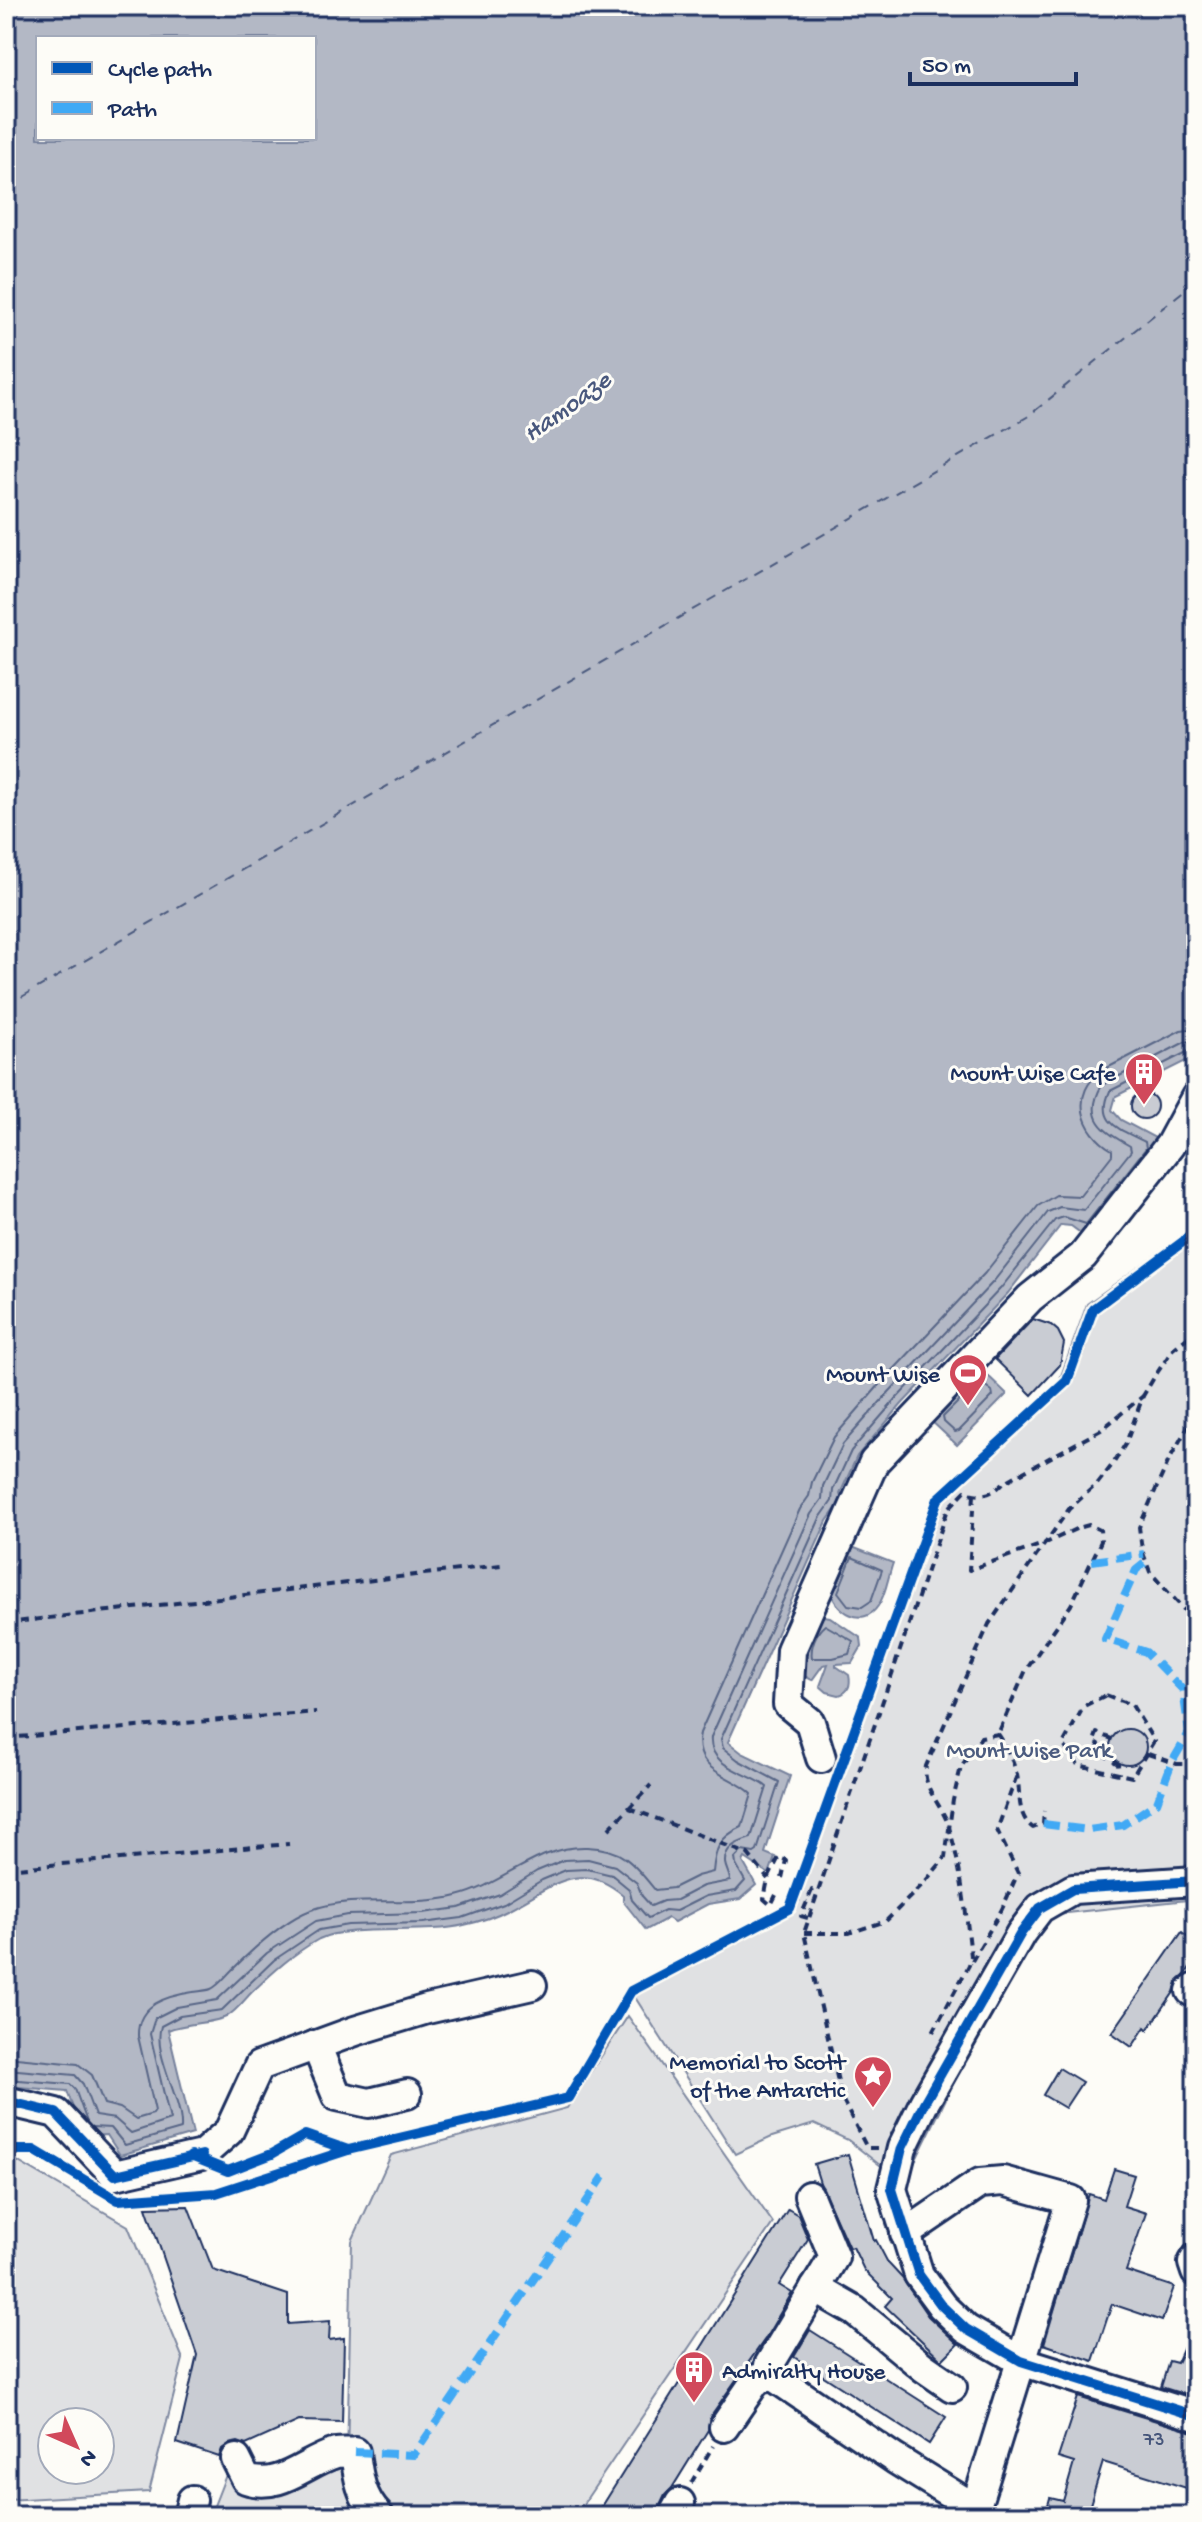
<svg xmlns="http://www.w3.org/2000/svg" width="1202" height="2522" font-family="'Gochi Hand',sans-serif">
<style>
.green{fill:#e0e1e3;stroke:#7e88a0;stroke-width:2;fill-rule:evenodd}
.water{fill:#b3b8c5;stroke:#76819c;stroke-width:2;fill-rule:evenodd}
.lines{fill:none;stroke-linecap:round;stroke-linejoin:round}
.shore{stroke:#586687;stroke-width:2}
.ferry{stroke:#49587d;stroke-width:2;stroke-dasharray:10 8;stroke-linecap:butt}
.building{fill:#c9ccd3;stroke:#1b2f5e;stroke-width:2}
.minor-casing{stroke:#1b2f5e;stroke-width:34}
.path{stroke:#1b2f5e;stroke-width:4;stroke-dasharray:8 6;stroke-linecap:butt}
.minor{stroke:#fdfcf7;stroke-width:28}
.quiet{stroke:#3fa9f5;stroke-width:8;stroke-dasharray:16 8;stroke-linecap:butt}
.cycleway-casing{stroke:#fdfcf7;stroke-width:15}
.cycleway{stroke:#0057b8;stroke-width:10}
.labels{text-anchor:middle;stroke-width:6;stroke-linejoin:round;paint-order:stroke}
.number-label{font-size:20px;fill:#46567b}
.poi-label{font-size:24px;fill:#1b2f5e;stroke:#fdfcf7;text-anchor:end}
.park-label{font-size:24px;fill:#4c5c7f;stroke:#fdfcf7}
.water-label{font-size:26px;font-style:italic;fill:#49587d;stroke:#fdfcf7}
</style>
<rect width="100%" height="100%" fill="#fdfcf7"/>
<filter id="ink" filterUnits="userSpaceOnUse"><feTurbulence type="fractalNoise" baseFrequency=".0125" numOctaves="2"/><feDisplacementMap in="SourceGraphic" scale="16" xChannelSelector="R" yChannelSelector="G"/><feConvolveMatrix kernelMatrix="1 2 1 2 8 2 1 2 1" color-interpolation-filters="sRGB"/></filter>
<g filter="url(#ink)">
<g class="green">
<polygon points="1196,1220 1196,1899 1048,1915 969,2052 904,2184 848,2140 814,2124 772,2137 735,2154 631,1991 800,1897 941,1498 1058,1384 1087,1304 1189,1231"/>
<polygon points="628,2016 773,2223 575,2516 210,2516 226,2475 276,2491 347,2459 352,2241 391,2155 567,2108"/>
<path d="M6,2160H15L128,2226L183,2359L149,2492L6,2500ZM52,2422H100V2470H52Z"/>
</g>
<g class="water">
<path d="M6,6H1196V1056L1116,1096L1112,1110L1121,1120L1161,1141L1086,1237L1071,1226L1061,1225L1008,1293L903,1403L857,1456L840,1494L842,1500L827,1521L728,1742L742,1753L790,1776L765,1853L775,1857L769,1874L745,1858L743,1862L756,1885L740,1899L708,1904L674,1922L668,1918L646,1930L623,1901V1895C579,1858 552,1887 509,1909C496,1916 478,1922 464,1925C425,1935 349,1924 319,1939C294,1953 273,1972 252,1992C245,1999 236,2012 226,2017C215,2023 185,2023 168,2030L193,2134L120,2155L107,2135L83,2136L67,2091L6,2086ZM38,38H314V138H38Z"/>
<polygon points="980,1368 1007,1394 957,1445 929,1419"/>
<path d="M847,1545L893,1563C888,1576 886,1595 878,1606C863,1629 835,1611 830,1590Z"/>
<path d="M824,1616L830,1617L861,1638L862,1646L852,1663L836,1664V1666L849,1675C851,1684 849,1692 839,1695L827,1692L820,1686L828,1664L823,1665L812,1680L804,1676C804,1655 804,1628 824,1616Z"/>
</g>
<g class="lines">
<g class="shore">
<polygon points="979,1381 992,1391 993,1396 959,1431 955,1432 944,1422 943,1417"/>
<polygon points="852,1557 882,1570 871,1601 862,1607 848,1605 838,1592"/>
<path d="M825,1625L853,1641L849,1654L833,1658H812C810,1647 816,1632 825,1625Z"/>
<path d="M6,2057L78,2064L92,2075L104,2104L120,2108L136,2119L153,2114L155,2111L138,2036C137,2004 167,1996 193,1992C198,1991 207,1991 211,1989C219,1986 227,1974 234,1968C254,1948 284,1920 311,1910C357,1893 410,1908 457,1896C503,1885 538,1845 587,1847C623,1848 635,1865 655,1890L673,1888L697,1876L713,1872C715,1849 719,1837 742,1827L752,1794C732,1774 693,1774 700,1733L800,1509L809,1496L812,1482L834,1437L881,1383L985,1273L1038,1206L1056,1195L1080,1196L1112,1155V1150C1081,1132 1069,1093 1103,1070L1181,1030L1196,1028"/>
<path d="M6,2069L75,2075L83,2084L95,2116L115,2119L131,2133L170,2120L150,2034L155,2018L177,2007L217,2000L267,1953L316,1921L348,1915L423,1913L459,1908L500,1894L537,1871L564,1860L588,1859L615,1866L637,1883L642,1896L651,1906L663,1901L676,1900L703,1886L730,1881C730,1875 726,1870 725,1863C724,1846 739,1842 751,1838L767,1787C749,1772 708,1768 711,1737L811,1514L822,1499L823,1486L843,1444L890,1391L994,1281L1048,1212L1060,1207L1084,1210L1131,1151L1130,1146C1103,1131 1083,1118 1102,1085L1185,1042L1196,1040"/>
<polyline points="6,2079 70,2084 75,2089 87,2122"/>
<path d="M92,2127L111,2128L125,2145L181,2129C183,2099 152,2055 161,2026L180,2016L222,2010L274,1960L319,1930L348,1925L423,1923L462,1918L504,1903L542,1880L566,1870L587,1869L612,1875L629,1889L632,1900L648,1918L665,1910L676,1911L706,1896L736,1891L745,1881L736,1865L735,1858L742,1851L754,1853L757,1851L779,1782L738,1760L723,1748L721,1739L820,1518L832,1501L833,1490L851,1451L897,1398L1001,1288L1055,1220L1064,1217L1086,1224L1146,1148L1145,1142C1121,1129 1095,1124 1110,1091L1189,1051L1196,1050"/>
</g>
<polyline class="ferry" points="6,1006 1027,417 1196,281"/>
</g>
<g class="building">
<circle cx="1144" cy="1106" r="13"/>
<polygon points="1033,1319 1051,1325 1058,1331 1064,1343 1060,1365 1032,1395 995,1359"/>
<circle cx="1128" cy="1747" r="18"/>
<polygon points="1182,1932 1196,1943 1196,1957 1186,1974 1177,1982 1174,1992 1148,2030 1145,2027 1132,2047 1112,2033"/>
<polygon points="1059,2068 1082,2082 1065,2108 1043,2095"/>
<polygon points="848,2154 874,2241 876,2240 888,2263 902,2278 928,2316 958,2344 942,2360 885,2306 892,2298 864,2270 853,2247 849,2248 820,2183 814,2164"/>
<polygon points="1114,2169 1134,2175 1124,2206 1146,2213 1126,2271 1174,2287 1162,2321 1112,2304 1093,2361 1044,2344 1089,2194 1104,2199"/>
<polygon points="188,2206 213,2270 288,2295 288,2324 330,2321 329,2340 344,2338 342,2422 299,2421 246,2445 238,2442 229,2444 222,2449 219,2457 177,2443 197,2355 146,2207"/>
<polygon points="788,2209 798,2215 808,2239 779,2285 792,2293 765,2339 710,2417 708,2430 672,2488 665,2495 655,2516 596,2516"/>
<polygon points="1196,2320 1196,2398 1161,2387 1169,2361 1177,2363"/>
<polygon points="810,2330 946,2417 929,2444 794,2357"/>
<polygon points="1078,2397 1196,2433 1196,2491 1103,2462 1089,2508 1097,2510 1096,2516 1045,2516 1050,2498 1063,2501 1074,2463 1058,2458"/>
</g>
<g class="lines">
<defs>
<g id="minor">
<polyline points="821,1758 810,1722 788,1704 791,1650 874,1462 1030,1298 1083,1256 1170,1145 1196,1097"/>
<polyline points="1196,1881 1073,1889 1040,1908 1021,1933 924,2103 902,2148 892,2189 919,2275 942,2306 966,2329 1021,2361 1196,2416"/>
<polyline points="1191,1991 1196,1988"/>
<polyline points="316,2045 337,2096 369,2103 407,2094"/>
<polyline points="6,2101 56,2113 115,2175 202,2155 229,2131 259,2066 355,2031 427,2009 532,1985"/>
<polyline points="809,2196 834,2257 769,2365 773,2376 895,2459 976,2509"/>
<polyline points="905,2234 980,2183 1003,2181 1071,2200 973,2516"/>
<polyline points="1196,2258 1193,2263 1196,2272"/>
<polyline points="815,2288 855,2311 923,2367 952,2387"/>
<polyline points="724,2427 757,2379 773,2376"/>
<path d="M236,2459L246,2479C280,2491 305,2462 336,2453C341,2452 349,2453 355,2452C358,2477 361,2498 379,2516"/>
<polyline points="188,2516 192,2500"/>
<polyline points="673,2516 680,2503"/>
</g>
</defs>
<use href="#minor" class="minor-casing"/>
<g class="path">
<polyline points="1196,1412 1169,1460 1139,1527 1142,1550 1150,1572 1196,1623"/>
<polyline points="974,1495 969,1570 1046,1543 1078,1528 1089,1525 1100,1530 1101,1541 1071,1605 1026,1670 998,1734"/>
<polyline points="6,1623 501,1565"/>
<polygon points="1106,1695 1132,1705 1154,1741 1132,1777 1078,1765 1063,1744 1084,1706"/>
<path d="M998,1734C1006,1745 1013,1761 1017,1775C1021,1794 1016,1815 1033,1828L1043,1824L1044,1811"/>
<polyline points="6,1738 316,1712"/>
<polyline points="1112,1739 1097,1733 1094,1741 1099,1744 1098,1751 1118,1764 1119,1774"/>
<polyline points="1148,1754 1177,1764 1196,1764"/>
<polyline points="629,1808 748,1854 768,1879"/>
<polyline points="609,1829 651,1785"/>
<polyline points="6,1869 289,1844"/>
<polyline points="776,1895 771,1905 764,1899 768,1879 779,1857 786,1860 782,1878"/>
<polyline points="793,1898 807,1902"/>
<polyline points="808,1918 801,1916 812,1890 818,1891"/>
<polyline points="804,1933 849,1933 886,1921 923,1884 945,1858 953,1800 961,1767 981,1737 998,1734"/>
<polyline points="972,1961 1002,1909 1018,1873 997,1830 1017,1775"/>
<path d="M933,2032L969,1965L971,1956C966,1912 961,1866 948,1824C941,1804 922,1788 926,1766L989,1624L1069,1509L1098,1483L1113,1464L1126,1443L1143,1396L1155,1376L1173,1349L1196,1331"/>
<path d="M877,2148H867L842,2099L804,1933L948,1509L965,1491C978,1498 993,1495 1003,1483L1101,1430L1143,1396"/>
<polyline points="691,2483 713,2446"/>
</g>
<use href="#minor" class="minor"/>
<g class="quiet">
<polyline points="1092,1561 1144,1554"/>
<polyline points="1043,1824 1089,1830 1123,1825 1157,1802 1172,1762 1189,1733 1183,1690 1146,1652 1105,1639 1136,1570 1146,1562"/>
<polyline points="355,2452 414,2455 604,2176"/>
</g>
<defs>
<g id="cycleway">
<polyline points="1196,1881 1073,1889 1040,1908 1021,1933 924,2103 902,2148 892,2189 919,2275 942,2306 966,2329 1021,2361 1196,2416"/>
<polyline points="6,2101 56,2113 115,2175 202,2155"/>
<polyline points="6,2150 34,2150 118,2200 216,2193 348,2150 568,2098 631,1991 790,1908 938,1499 1067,1381 1093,1309 1184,1241 1196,1228"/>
<polyline points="191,2156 228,2171 272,2154 305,2135 348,2150"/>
</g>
</defs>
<use href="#cycleway" class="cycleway-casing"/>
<use href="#cycleway" class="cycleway"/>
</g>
</g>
<defs>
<symbol id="building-pin" viewBox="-11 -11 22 30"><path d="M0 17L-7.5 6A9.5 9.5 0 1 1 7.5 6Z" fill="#d1495b" stroke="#fdfcf7"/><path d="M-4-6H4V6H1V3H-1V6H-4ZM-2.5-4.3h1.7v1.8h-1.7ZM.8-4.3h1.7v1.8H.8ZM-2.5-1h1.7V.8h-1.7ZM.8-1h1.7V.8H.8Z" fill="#fff"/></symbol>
<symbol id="stadium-pin" viewBox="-11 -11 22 30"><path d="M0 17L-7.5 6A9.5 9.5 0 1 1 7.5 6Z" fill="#d1495b" stroke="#fdfcf7"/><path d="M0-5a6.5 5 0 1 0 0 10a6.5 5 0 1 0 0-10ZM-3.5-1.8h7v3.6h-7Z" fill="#fff"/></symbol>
<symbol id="sight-pin" viewBox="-11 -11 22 30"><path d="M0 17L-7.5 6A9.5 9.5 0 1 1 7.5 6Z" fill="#d1495b" stroke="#fdfcf7"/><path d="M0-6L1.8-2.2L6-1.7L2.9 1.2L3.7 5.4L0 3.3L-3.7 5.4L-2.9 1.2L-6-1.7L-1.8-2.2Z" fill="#fff"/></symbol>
</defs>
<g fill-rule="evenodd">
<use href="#building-pin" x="1122" y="1050" width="44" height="60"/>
<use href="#stadium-pin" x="946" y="1351" width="44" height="60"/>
<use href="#sight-pin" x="851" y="2053" width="44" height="60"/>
<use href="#building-pin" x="672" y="2348" width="44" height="60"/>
</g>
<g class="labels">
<g class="number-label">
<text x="1154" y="2445">73</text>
</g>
<g class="poi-label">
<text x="1116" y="1080">Mount Wise Cafe</text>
<text x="940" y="1381">Mount Wise</text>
<text x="845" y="2069">Memorial to Scott<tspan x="845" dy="28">of the Antarctic</tspan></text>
<text x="722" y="2378" text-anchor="start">Admiralty House</text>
</g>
<g class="park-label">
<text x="1029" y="1757">Mount Wise Park</text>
</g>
<g class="water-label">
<text transform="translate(566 405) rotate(-36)" y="9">Hamoaze</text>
</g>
</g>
<rect width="1202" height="2522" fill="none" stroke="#fdfcf7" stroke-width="32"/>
<rect x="16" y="16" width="1170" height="2490" fill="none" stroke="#1b2f5e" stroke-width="3" filter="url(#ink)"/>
<rect x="36" y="36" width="280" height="104" fill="#fdfcf7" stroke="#a3aaba" stroke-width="2"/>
<rect x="52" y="62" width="40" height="12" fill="#0057b8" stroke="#a3aaba" stroke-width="2"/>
<text x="108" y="76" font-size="24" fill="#1b2f5e">Cycle path</text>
<rect x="52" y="102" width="40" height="12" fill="#3fa9f5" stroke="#a3aaba" stroke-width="2"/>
<text x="108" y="116" font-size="24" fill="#1b2f5e">Path</text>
<g transform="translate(76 2446) rotate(135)"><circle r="38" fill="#fdfcf7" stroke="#a3aaba" stroke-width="2"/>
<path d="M0-6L14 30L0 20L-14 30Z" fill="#d1495b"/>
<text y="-12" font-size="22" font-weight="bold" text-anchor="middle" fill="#1b2f5e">N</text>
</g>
<path d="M910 72v12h166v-12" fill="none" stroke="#1b2f5e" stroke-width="4"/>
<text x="922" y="72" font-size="24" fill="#1b2f5e" stroke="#fdfcf7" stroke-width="6" paint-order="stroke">50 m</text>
</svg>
